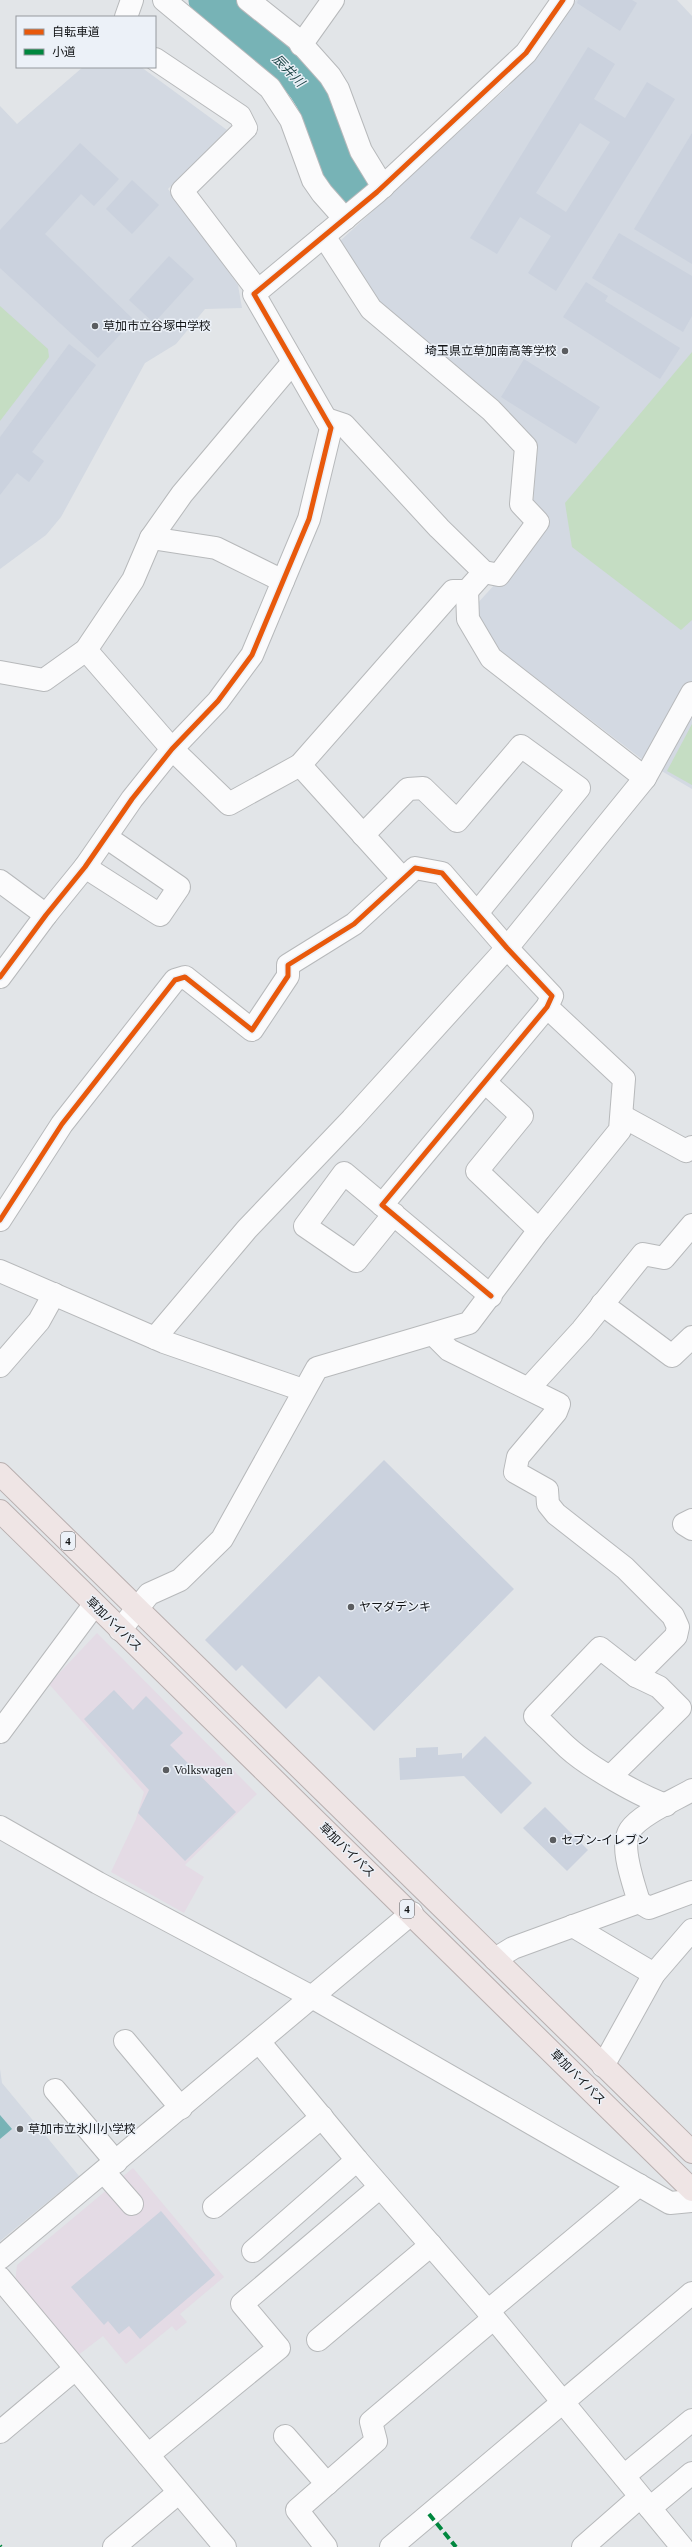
<svg xmlns="http://www.w3.org/2000/svg" width="692" height="2547" font-family="'Times New Roman','Noto Sans JP',serif">
<style>
.commercial{fill:#e4dbe5}
.built{fill:#d3d9e2}
.green{fill:#c5ddc3}
.water{fill:#77b3b6}
.lines{fill:none;stroke-linecap:round;stroke-linejoin:round}
.river{stroke:#77b3b6;stroke-width:37}
.building{fill:#cbd2de;fill-rule:evenodd}
.minor-casing{stroke:#b7b9bb;stroke-width:24}
.highway-casing{stroke:#b8afaf;stroke-width:24}
.minor{stroke:#fbfbfc;stroke-width:22}
.highway{stroke:#efe5e5;stroke-width:22}
.quiet{stroke:#00873e;stroke-width:4;stroke-dasharray:8 4;stroke-linecap:butt}
.cycleway-casing{stroke:#ecf1f8;stroke-width:8}
.cycleway{stroke:#e8590c;stroke-width:5}
.poi-dot{fill:#5b5d60;stroke:#ecf1f8;stroke-width:1.5}
.labels{text-anchor:middle;stroke-width:3;stroke-linejoin:round;paint-order:stroke}
.shield{fill:#ecf1f8;stroke:#53565a;stroke-width:1}
.shield-label{font-size:11px;font-weight:bold;fill:#121416}
.poi-label{font-size:12px;fill:#121416;stroke:#ecf1f8;text-anchor:start}
.street-label{font-size:12px;fill:#121416;stroke:#ecf1f8}
.water-label{font-size:13px;font-style:italic;fill:#1f4749;stroke:#ecf1f8}
</style>
<rect width="100%" height="100%" fill="#e2e5e8"/>
<g class="commercial">
<polygon points="97,1633 257,1794 185,1865 204,1877 184,1913 111,1872 136,1819 144,1792 49,1684"/>
<polygon points="133,2168 224,2277 180,2314 187,2322 176,2331 172,2326 126,2364 103,2336 77,2356 15,2282 17,2265"/>
</g>
<g class="built">
<polygon points="576,0 677,0 692,16 692,789 643,760 497,648 480,622 476,605 496,583 504,584 548,518 533,503 538,445 498,402 377,300 340,241 510,85 563,19"/>
<polygon points="83,67 141,67 227,130 168,189 238,285 242,308 205,309 176,344 145,363 61,517 46,535 0,569 0,106 17,124"/>
<polygon points="0,2069 2,2083 79,2176 0,2241"/>
</g>
<g class="green">
<polygon points="0,306 48,349 49,357 0,421"/>
<polygon points="692,352 692,620 681,630 572,547 565,503"/>
<polygon points="692,724 692,785 667,771"/>
</g>
<polygon class="water" points="0,2115 12,2129 0,2139"/>
<g class="lines">
<path class="river" d="M207,0C243,30 290,57 313,98C329,126 331,158 349,185"/>
</g>
<g class="building">
<polygon points="578,0 632,0 637,3 620,31 577,3"/>
<path d="M588,47L615,64L594,99L625,118L647,82L675,99L556,291L528,273L551,236L520,217L497,254L470,238ZM580,123L610,142L566,212L536,193Z"/>
<polygon points="692,133 692,264 634,229"/>
<polygon points="80,143 119,179 94,206 81,194 45,234 134,320 98,358 0,268 0,230"/>
<polygon points="132,180 159,205 132,234 106,209"/>
<polygon points="619,233 692,276 692,316 683,332 592,278"/>
<polygon points="169,256 194,279 154,323 129,300"/>
<polygon points="586,282 608,296 605,301 680,348 660,379 563,317"/>
<polygon points="69,344 96,365 32,452 44,461 29,482 17,473 0,495 0,437"/>
<polygon points="524,359 600,407 576,444 501,397"/>
<polygon points="384,1460 514,1589 374,1731 319,1676 286,1709 242,1665 236,1671 205,1640"/>
<polygon points="114,1690 133,1710 146,1696 183,1733 170,1745 236,1812 185,1861 138,1813 149,1790 84,1719"/>
<polygon points="485,1736 532,1783 501,1814 464,1776 400,1780 399,1758 416,1757 416,1748 438,1747 438,1755 462,1753 462,1759"/>
<polygon points="545,1807 588,1850 567,1871 523,1828"/>
<polygon points="161,2211 215,2275 140,2339 129,2326 119,2334 108,2321 104,2325 71,2287"/>
</g>
<g class="lines">
<defs>
<g id="minor">
<polyline points="164,0 270,88 291,120 313,180 322,193 345,219"/>
<polyline points="248,0 297,39 330,76 338,89 361,151 383,187"/>
<polyline points="126,17 132,0"/>
<polyline points="301,45 333,0"/>
<polyline points="155,59 240,116 246,128 182,191 258,291"/>
<polyline points="324,236 371,309 491,410 526,447 521,504 538,522 499,575 484,572 439,528 344,425 326,419"/>
<polyline points="151,538 216,548 283,581"/>
<polyline points="467,591 468,619 491,658 645,778"/>
<polyline points="86,650 172,749 229,804 300,765 453,591 467,591 484,572"/>
<polyline points="0,672 44,680 86,650 133,580 151,538 182,494 293,362"/>
<polyline points="300,765 403,879"/>
<polyline points="363,835 408,789 423,788 457,821 521,746 579,788 477,913"/>
<polyline points="85,867 160,915 179,887 106,837"/>
<polyline points="0,881 46,915"/>
<polyline points="0,977 46,915 85,867 132,799 172,749 218,701 252,655 309,519 331,428 254,294 377,192 526,53 563,0"/>
<polyline points="485,1082 522,1116 477,1171 539,1230"/>
<polyline points="622,1116 686,1151 692,1147"/>
<polyline points="394,1214 356,1261 305,1226 344,1173 491,1296"/>
<polyline points="0,1220 62,1124 175,980 185,977 252,1030 288,976 288,965 354,924 415,868 442,873 507,948 552,996 547,1007 382,1205"/>
<polyline points="0,1271 164,1342 303,1390"/>
<polyline points="602,1304 672,1356 692,1337"/>
<polyline points="434,1335 449,1350 559,1404 556,1412 518,1457 515,1472 547,1490 548,1504 556,1514 625,1568 673,1616 678,1627 676,1636 636,1676"/>
<polyline points="155,1338 247,1229 352,1119 507,948 645,778 692,693"/>
<polyline points="0,1366 39,1321 54,1294"/>
<polyline points="529,1388 582,1330 643,1254 664,1258 692,1225"/>
<polyline points="692,1520 684,1524 692,1529"/>
<polyline points="120,1630 149,1594 180,1580 222,1539 317,1368 469,1323 539,1230 620,1130 624,1079 547,1007"/>
<polyline points="0,1732 94,1605"/>
<path d="M611,1776L680,1708L659,1687L636,1676L600,1648L535,1716C546,1726 557,1738 568,1748C589,1767 640,1796 666,1805"/>
<polyline points="0,1827 98,1883 312,1997 670,2203 692,2201"/>
<polyline points="639,1902 649,1908 692,1892"/>
<polyline points="573,1926 654,1974"/>
<path d="M495,1959L513,1948L639,1902C634,1884 619,1846 630,1830C641,1814 675,1800 692,1790"/>
<polyline points="125,2041 181,2108"/>
<polyline points="260,2043 357,2160 488,2311 682,2547"/>
<polyline points="603,2066 654,1974 692,1930"/>
<polyline points="55,2090 116,2162"/>
<polyline points="104,2172 132,2204"/>
<polyline points="214,2207 322,2117"/>
<polyline points="253,2251 357,2160"/>
<polyline points="0,2258 412,1913"/>
<polyline points="0,2278 225,2547"/>
<polyline points="488,2311 639,2185"/>
<polyline points="318,2340 431,2245"/>
<polyline points="0,2432 75,2369"/>
<polyline points="285,2436 327,2484"/>
<polyline points="148,2455 279,2348 242,2304 380,2187"/>
<polyline points="624,2476 692,2420"/>
<polyline points="650,2508 692,2473"/>
<polyline points="114,2547 178,2493"/>
<polyline points="326,2547 297,2510 376,2441 371,2422 494,2318"/>
<polyline points="391,2547 692,2293"/>
<polyline points="583,2547 640,2497"/>
</g>
<g id="highway">
<polyline points="0,1474 692,2152"/>
<polyline points="0,1511 692,2190"/>
</g>
</defs>
<use href="#minor" class="minor-casing"/>
<use href="#highway" class="highway-casing"/>
<use href="#minor" class="minor"/>
<use href="#highway" class="highway"/>
<g class="quiet">
<polyline points="429,2514 456,2547"/>
<polyline points="0,2546 1,2547"/>
</g>
<defs>
<g id="cycleway">
<polyline points="0,977 46,915 85,867 132,799 172,749 218,701 252,655 309,519 331,428 254,294 377,192 526,53 563,0"/>
<polyline points="0,1220 62,1124 175,980 185,977 252,1030 288,976 288,965 354,924 415,868 442,873 507,948 552,996 547,1007 382,1205 491,1296"/>
</g>
</defs>
<use href="#cycleway" class="cycleway-casing"/>
<use href="#cycleway" class="cycleway"/>
</g>
<g class="poi-dot">
<circle cx="95" cy="326" r="4"/>
<circle cx="565" cy="351" r="4"/>
<circle cx="351" cy="1607" r="4"/>
<circle cx="166" cy="1770" r="4"/>
<circle cx="553" cy="1840" r="4"/>
<circle cx="20" cy="2129" r="4"/>
</g>
<g class="labels">
<g class="shield">
<rect x="61" y="1532" width="14" height="18" rx="3"/>
<rect x="400" y="1900" width="14" height="18" rx="3"/>
</g>
<g class="shield-label">
<text x="68" y="1545">4</text>
<text x="407" y="1913">4</text>
</g>
<g class="poi-label">
<text x="103" y="330">草加市立谷塚中学校</text>
<text x="557" y="355" text-anchor="end">埼玉県立草加南高等学校</text>
<text x="359" y="1611">ヤマダデンキ</text>
<text x="174" y="1774">Volkswagen</text>
<text x="561" y="1844">セブン-イレブン</text>
<text x="28" y="2133">草加市立氷川小学校</text>
</g>
<g class="street-label">
<text transform="translate(114 1624) rotate(44)" y="4">草加バイパス</text>
<text transform="translate(347 1850) rotate(44)" y="4">草加バイパス</text>
<text transform="translate(578 2077) rotate(45)" y="4">草加バイパス</text>
</g>
<g class="water-label">
<text transform="translate(289 70) rotate(46)" y="5">辰井川</text>
</g>
</g>
<rect x="16" y="16" width="140" height="52" fill="#ecf1f8" stroke="#95999e"/>
<rect x="24" y="29" width="20" height="6" fill="#e8590c" stroke="#95999e"/>
<text x="52" y="36" font-size="12" fill="#121416">自転車道</text>
<rect x="24" y="49" width="20" height="6" fill="#00873e" stroke="#95999e"/>
<text x="52" y="56" font-size="12" fill="#121416">小道</text>
</svg>
